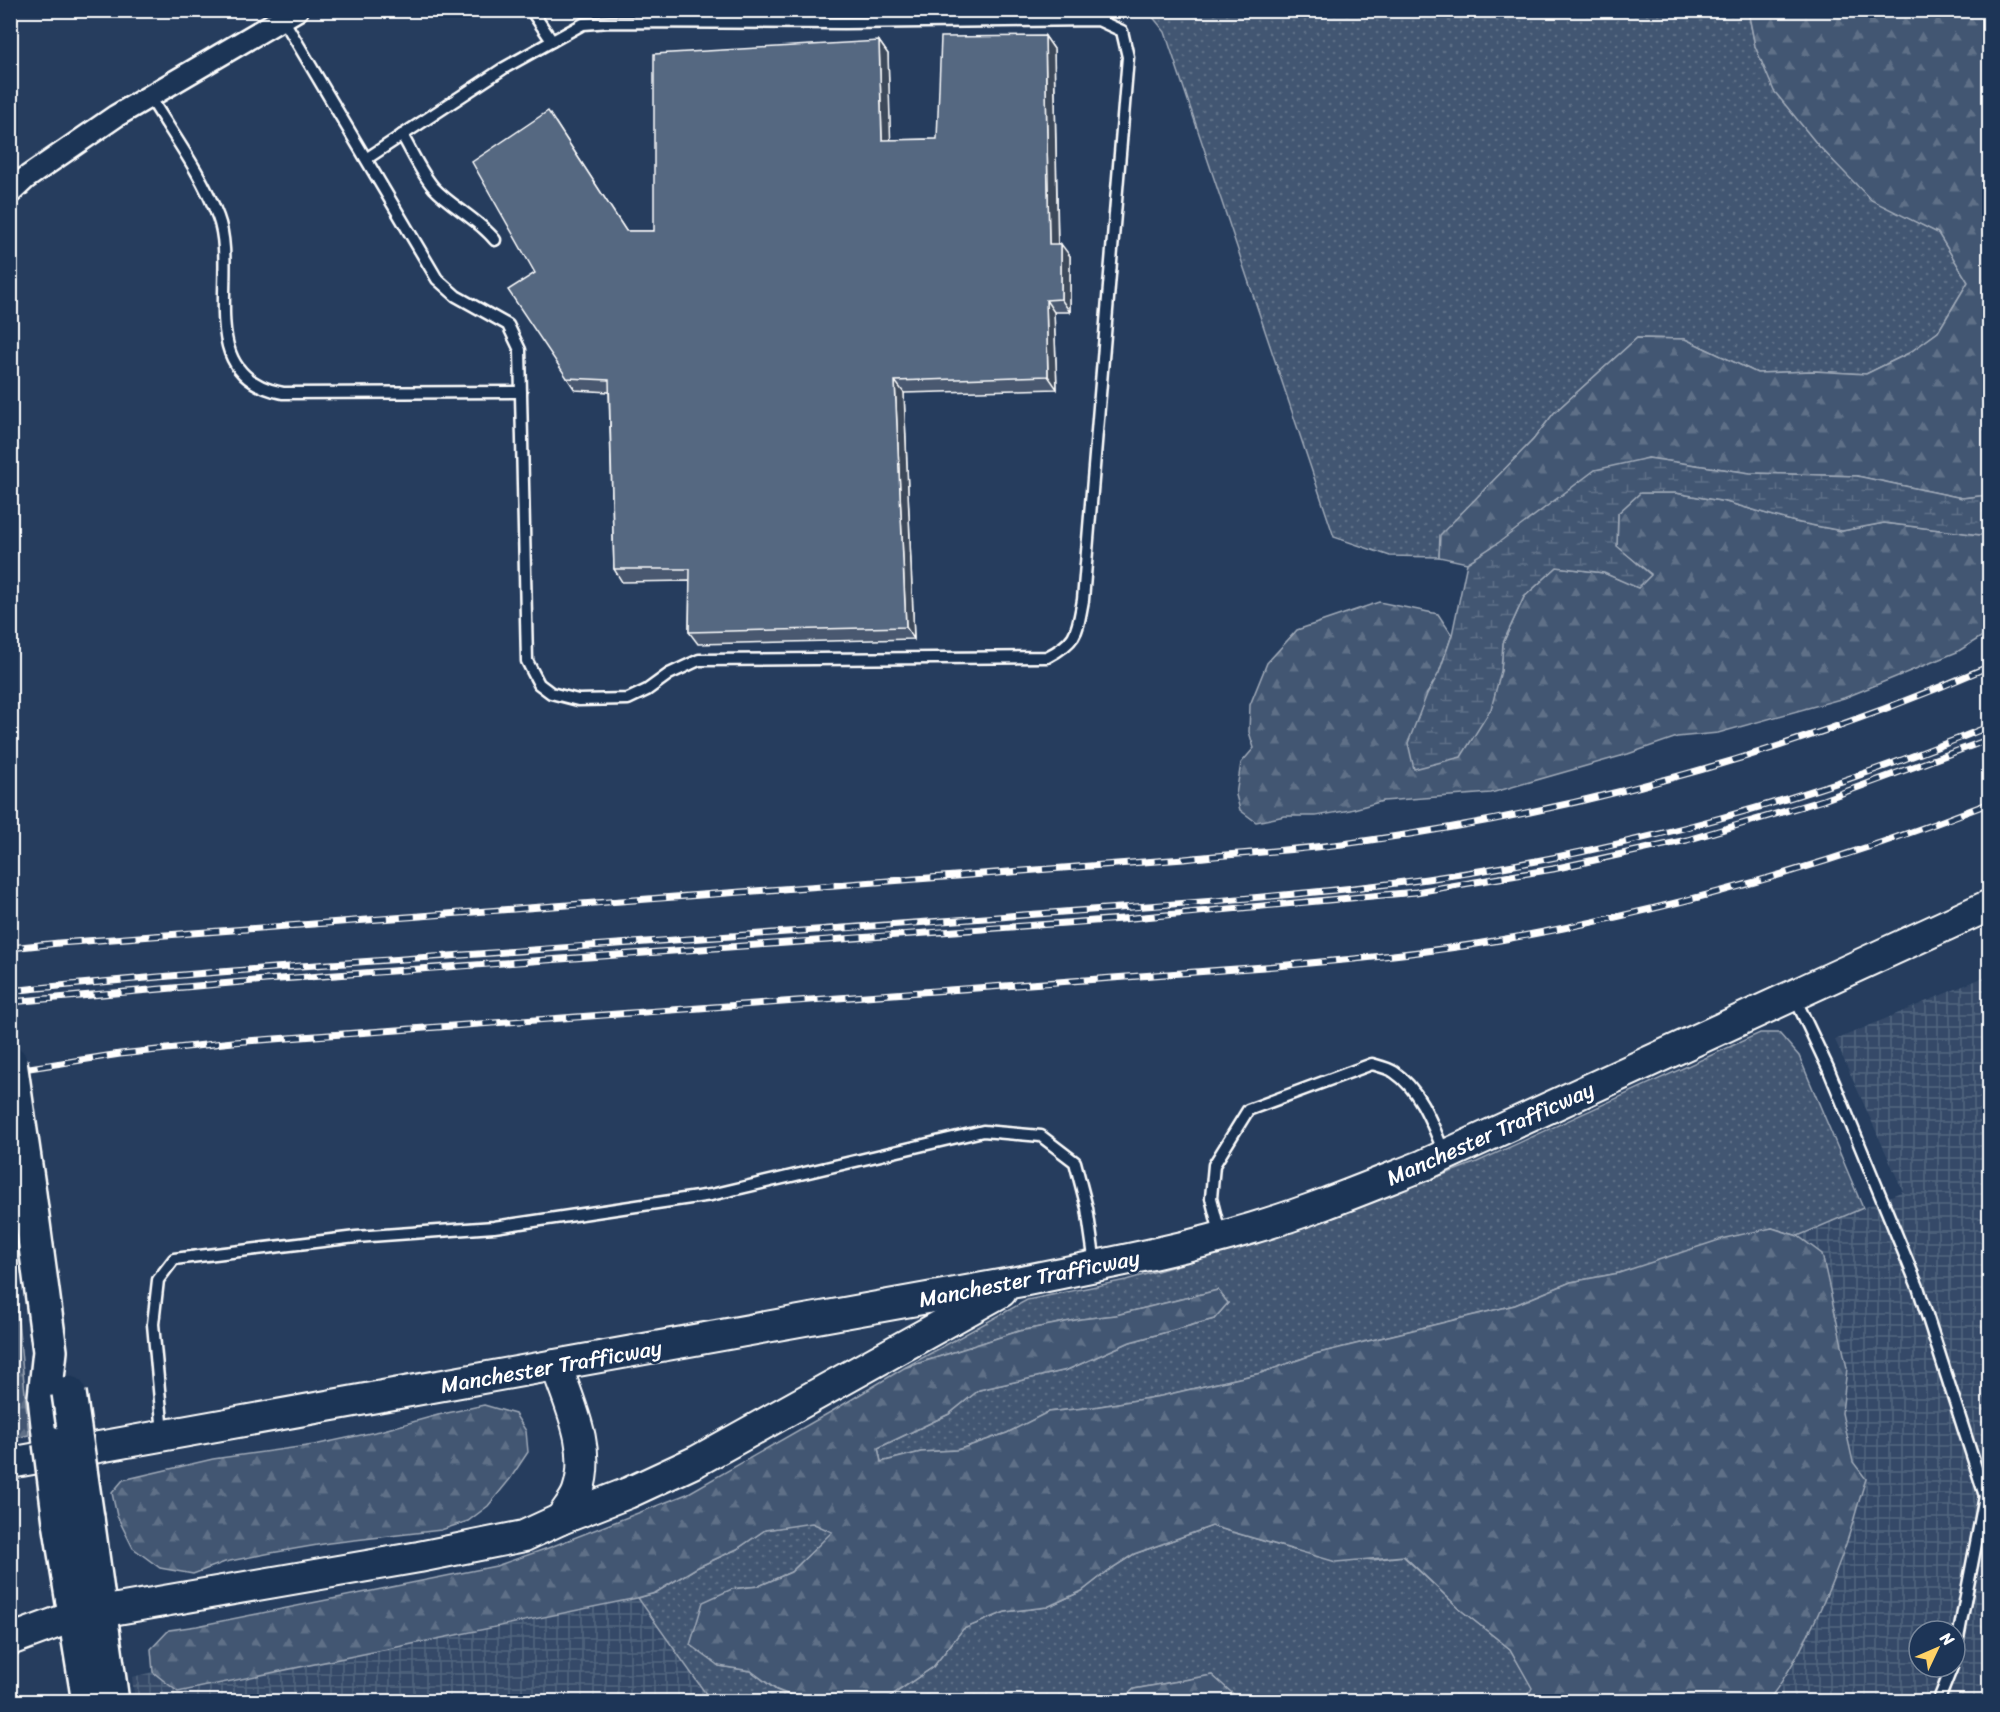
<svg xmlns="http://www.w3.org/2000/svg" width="2000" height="1712" font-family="Sriracha,sans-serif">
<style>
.industrial{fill:url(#industrial-grid);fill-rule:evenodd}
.grass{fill:url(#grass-dots);stroke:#a0aab8;stroke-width:1.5}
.forest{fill:url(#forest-firs);stroke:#a0aab8;stroke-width:1.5}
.wetland{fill:url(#wetland-marsh);stroke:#a0aab8;stroke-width:1.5}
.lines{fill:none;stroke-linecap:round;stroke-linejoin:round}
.service-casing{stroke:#fff;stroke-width:15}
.minor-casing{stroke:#fff;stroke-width:26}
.secondary-casing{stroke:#fff;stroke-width:34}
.primary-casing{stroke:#fff;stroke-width:38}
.service{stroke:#1d3557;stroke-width:10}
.minor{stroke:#1d3557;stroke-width:21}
.secondary{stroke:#1d3557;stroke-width:30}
.primary{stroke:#1d3557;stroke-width:33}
.rail-casing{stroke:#fff;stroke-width:7}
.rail{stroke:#1d3557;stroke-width:4.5;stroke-dasharray:14;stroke-linecap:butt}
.primary-bridge-casing{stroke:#fff;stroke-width:38;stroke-linecap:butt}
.primary-bridge{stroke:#1d3557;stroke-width:33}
.wall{fill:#49596f;stroke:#fff;stroke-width:1.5}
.shaded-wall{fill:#3c485a;stroke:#fff;stroke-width:1.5}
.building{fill:#556781;stroke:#fff;stroke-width:1.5}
.labels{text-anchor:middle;stroke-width:5;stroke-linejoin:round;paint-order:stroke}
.street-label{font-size:22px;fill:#fff;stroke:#1d3557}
</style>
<defs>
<pattern id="industrial-grid" width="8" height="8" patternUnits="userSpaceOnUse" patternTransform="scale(1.5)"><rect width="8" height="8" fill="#344a68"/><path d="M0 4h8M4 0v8" fill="none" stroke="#52657f"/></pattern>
<pattern id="grass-dots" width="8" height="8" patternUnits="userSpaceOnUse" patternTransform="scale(1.5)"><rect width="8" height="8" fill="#425672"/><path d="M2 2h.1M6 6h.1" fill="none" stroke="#5e6f87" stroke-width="1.8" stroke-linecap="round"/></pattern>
<pattern id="forest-firs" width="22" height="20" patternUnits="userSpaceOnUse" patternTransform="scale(1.5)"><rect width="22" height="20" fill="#425672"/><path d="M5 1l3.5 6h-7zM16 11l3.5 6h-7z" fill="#5e6f87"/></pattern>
<pattern id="wetland-marsh" width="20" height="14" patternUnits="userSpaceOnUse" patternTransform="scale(1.5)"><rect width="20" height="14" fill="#425672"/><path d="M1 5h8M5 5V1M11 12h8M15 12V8" fill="none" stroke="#5e6f87"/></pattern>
</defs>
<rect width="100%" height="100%" fill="#263d5e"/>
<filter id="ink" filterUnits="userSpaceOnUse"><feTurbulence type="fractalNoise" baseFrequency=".0167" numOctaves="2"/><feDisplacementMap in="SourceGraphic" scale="12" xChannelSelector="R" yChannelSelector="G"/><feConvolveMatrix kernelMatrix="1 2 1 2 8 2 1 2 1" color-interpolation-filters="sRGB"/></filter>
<g filter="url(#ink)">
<g class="industrial">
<path d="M1989,975V1701L1768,1702L1781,1684L1822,1605L1842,1557L1866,1479L1853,1462L1842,1413L1847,1368L1822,1255L1798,1236L1903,1191L1835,1040ZM1919,1631H1955V1667H1919Z"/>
<polygon points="638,1598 711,1701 135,1702 132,1677 153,1672 178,1692"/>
</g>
<g class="grass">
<polygon points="1148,11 1748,11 1755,46 1775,91 1818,145 1871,199 1938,233 1968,282 1938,332 1909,353 1866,374 1813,371 1757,373 1685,339 1637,338 1554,413 1533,440 1441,535 1439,557 1390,556 1334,537 1165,32"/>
<polygon points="1760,1033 1779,1033 1799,1056 1863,1208 1798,1236 1772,1228 1619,1273 1571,1282 1515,1305 1315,1354 1261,1373 1161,1396 1094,1407 1048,1412 1007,1433 957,1450 921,1452 881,1462 878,1448 949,1414 979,1390 1067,1370 1130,1342 1214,1319 1228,1303 1217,1290 1116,1315 1081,1319 1019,1331 904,1368 1027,1300 1126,1280 1283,1235 1477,1162"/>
<polygon points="812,1522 833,1532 791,1572 759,1586 732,1589 719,1666 751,1671 776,1690 805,1701 711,1701 638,1598 655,1593 696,1568 737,1549 765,1530"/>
<polygon points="1212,1526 1294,1550 1373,1560 1403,1556 1462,1611 1510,1649 1533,1688 1525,1702 1241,1702 1212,1675 1134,1689 1120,1701 883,1702 933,1667 963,1629 1005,1612 1047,1607 1082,1591 1109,1570 1134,1554"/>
</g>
<g class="forest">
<polygon points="1748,11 1989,11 1989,495 1962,498 1857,476 1750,473 1648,458 1467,563 1439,557 1440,535 1533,440 1554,413 1637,338 1685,339 1757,373 1813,371 1866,374 1909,353 1938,332 1968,282 1938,233 1871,200 1818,145 1774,91 1755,46"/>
<polygon points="1640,493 1676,493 1726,502 1795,522 1842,531 1884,523 1989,536 1989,632 1957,652 1844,698 1718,733 1677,737 1628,754 1491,793 1383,801 1350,810 1316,816 1285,816 1256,822 1240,810 1236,795 1241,763 1254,748 1249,732 1250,705 1267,663 1297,630 1379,602 1438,614 1452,635 1439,673 1427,694 1501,671 1503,643 1524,597 1557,567 1604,573 1638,587 1651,574 1617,547 1618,513"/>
<path d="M1772,1228L1798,1236L1822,1254L1847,1368L1842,1413L1853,1462L1866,1479C1857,1505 1851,1533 1841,1558C1823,1607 1799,1660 1768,1701H1525L1532,1688L1510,1649L1462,1611L1404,1556L1336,1562L1212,1526L1134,1554L1109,1570L1082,1591L1047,1607L1005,1612L963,1629L933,1667L883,1701H805L777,1690L751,1671L719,1666L690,1645L703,1602L732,1589L759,1586L791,1572L832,1532L812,1523L765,1530L737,1549L696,1568L655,1593L637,1598L178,1692L153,1672L151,1649L169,1630L197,1626L496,1566L548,1548L687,1494L834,1410L904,1368L1019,1331L1081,1319L1116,1315L1218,1290L1228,1303L1214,1319L1130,1342L1067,1370L979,1390L949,1414L878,1448L881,1462L921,1452L957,1450L1007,1433L1048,1412L1094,1407L1161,1396L1261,1373L1315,1354L1515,1305L1571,1282L1619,1273L1725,1238Z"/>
<polygon points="10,1236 29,1435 11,1439 10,1439"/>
<polygon points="484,1405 515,1414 526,1431 528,1452 510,1479 488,1506 468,1521 441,1530 329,1543 271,1553 225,1562 193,1574 160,1568 133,1548 117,1516 112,1493 123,1480 213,1459 314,1445 380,1431 438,1415"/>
<polygon points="1212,1675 1241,1701 1120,1701 1134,1689"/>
</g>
<polygon class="wetland" points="1648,458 1750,473 1857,476 1962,498 1989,495 1989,536 1884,523 1842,531 1795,522 1726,502 1676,493 1640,493 1618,513 1617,546 1651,575 1638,588 1604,573 1557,567 1524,597 1503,643 1501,671 1491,709 1461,757 1414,769 1408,743 1427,694 1439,673 1452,635 1467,563 1498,543 1595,470"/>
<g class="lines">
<defs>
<g id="service">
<polyline points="531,10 552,41"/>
<path d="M283,19L437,279L456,296L508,325L520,350L527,661L539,684L551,693L578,700L628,699L647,690L669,674L699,660L1047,657C1078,641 1077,632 1083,600L1128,57L1122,31L1098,20L844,23L610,22L583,24L504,68L366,159"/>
<path d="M150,97C173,135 202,174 218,217C240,275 191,376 283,393L521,392"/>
<path d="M402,135C412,152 421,173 434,188C453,208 477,218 495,240"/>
<polyline points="1795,998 1828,1068 1918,1287 1985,1496 1955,1654"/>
<path d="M1221,1237L1211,1198L1214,1165L1248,1110L1372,1064C1379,1066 1388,1068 1394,1072C1421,1090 1433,1126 1445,1155"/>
<polyline points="163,1433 153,1324 158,1280 174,1259 356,1237 494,1227 711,1195 983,1131 1041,1136 1075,1162 1087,1208 1095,1264"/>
<polyline points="1938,1702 1952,1667"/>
</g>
<polyline id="minor" points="10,193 26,178 116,116 297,10"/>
<g id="secondary">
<path d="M556,1365C570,1405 592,1449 578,1491C575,1501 566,1510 561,1519"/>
<path d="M10,1463L1022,1281C1100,1265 1177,1251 1253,1228C1311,1211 1368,1187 1424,1165L1990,905"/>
<polyline points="100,1612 419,1557 524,1536 561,1519 628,1493 697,1461 1001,1292"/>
<polyline points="10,1640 75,1616"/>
</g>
<g id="primary">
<polyline points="28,1186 50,1351 45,1397 50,1443"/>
<polyline points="87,1518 112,1702"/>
<polyline points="60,1522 89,1702"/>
</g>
</defs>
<use href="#service" class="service-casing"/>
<use href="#minor" class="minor-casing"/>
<use href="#secondary" class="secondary-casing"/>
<use href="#primary" class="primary-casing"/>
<use href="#service" class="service"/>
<use href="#minor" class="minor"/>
<use href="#secondary" class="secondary"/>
<use href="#primary" class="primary"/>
<defs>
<g id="rail">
<path d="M10,948L59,943L1184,859C1243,853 1304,850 1364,841C1579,811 1790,753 1990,666"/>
<path d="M10,991C161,975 312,965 463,955C637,942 811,931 985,918C1132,906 1281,899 1427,879C1620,852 1809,800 1990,726"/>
<polyline points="10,1002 266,980 1122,919 1416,892 1553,869 1687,840 1823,800 1990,739"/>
<path d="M10,1071L120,1054L233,1042L1264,967C1343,960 1422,954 1500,940C1667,911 1831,865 1990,803"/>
</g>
</defs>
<use href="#rail" class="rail-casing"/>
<use href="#rail" class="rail"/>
<defs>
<g id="primary-bridge">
<polyline points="10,1062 28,1186"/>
<polyline points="69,1393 87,1518"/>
<polyline points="50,1443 60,1522"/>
</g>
</defs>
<use href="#primary-bridge" class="primary-bridge-casing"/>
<use href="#primary-bridge" class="primary-bridge"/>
</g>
<polygon class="wall" points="1045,36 1054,49 1058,244 1070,256 1070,312 1054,312 1057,389 904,393 914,639 698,644 689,632 690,581 622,582 614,569 609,392 575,390 567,378 535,273 556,123 626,231 654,231 879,41 888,54 890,140 937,139"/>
<g class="shaded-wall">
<polygon points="1045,36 1054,49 1058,257 1049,244"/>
<polygon points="879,41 888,54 891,153 882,140"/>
<polygon points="1061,244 1070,256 1070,312 1061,299"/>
<polygon points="1046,300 1054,312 1057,389 1048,376"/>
<polygon points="895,381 904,393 914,639 906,627"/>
</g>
<polygon class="building" points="1045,36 1049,244 1061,244 1061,299 1046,300 1048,376 895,381 906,627 689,632 690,569 614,569 609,380 567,378 508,290 535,273 472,162 548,111 626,231 654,231 654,54 879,41 882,140 937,139 941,37"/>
</g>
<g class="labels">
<g class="street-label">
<text transform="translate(1490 1133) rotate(-24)" y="8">Manchester Trafficway</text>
<text transform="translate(1029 1278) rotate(-11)" y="8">Manchester Trafficway</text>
<text transform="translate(551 1366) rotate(-10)" y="8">Manchester Trafficway</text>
</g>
</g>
<rect width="2000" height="1712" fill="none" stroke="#1d3557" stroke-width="36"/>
<rect x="18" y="18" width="1964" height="1676" fill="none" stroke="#fff" stroke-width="2" filter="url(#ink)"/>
<g transform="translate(1937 1649) rotate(46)"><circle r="28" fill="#1d3557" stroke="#77869a" stroke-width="1.5"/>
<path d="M0-4.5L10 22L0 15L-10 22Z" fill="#ffd166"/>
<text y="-9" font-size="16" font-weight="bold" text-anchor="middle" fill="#ffffff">N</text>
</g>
</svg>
